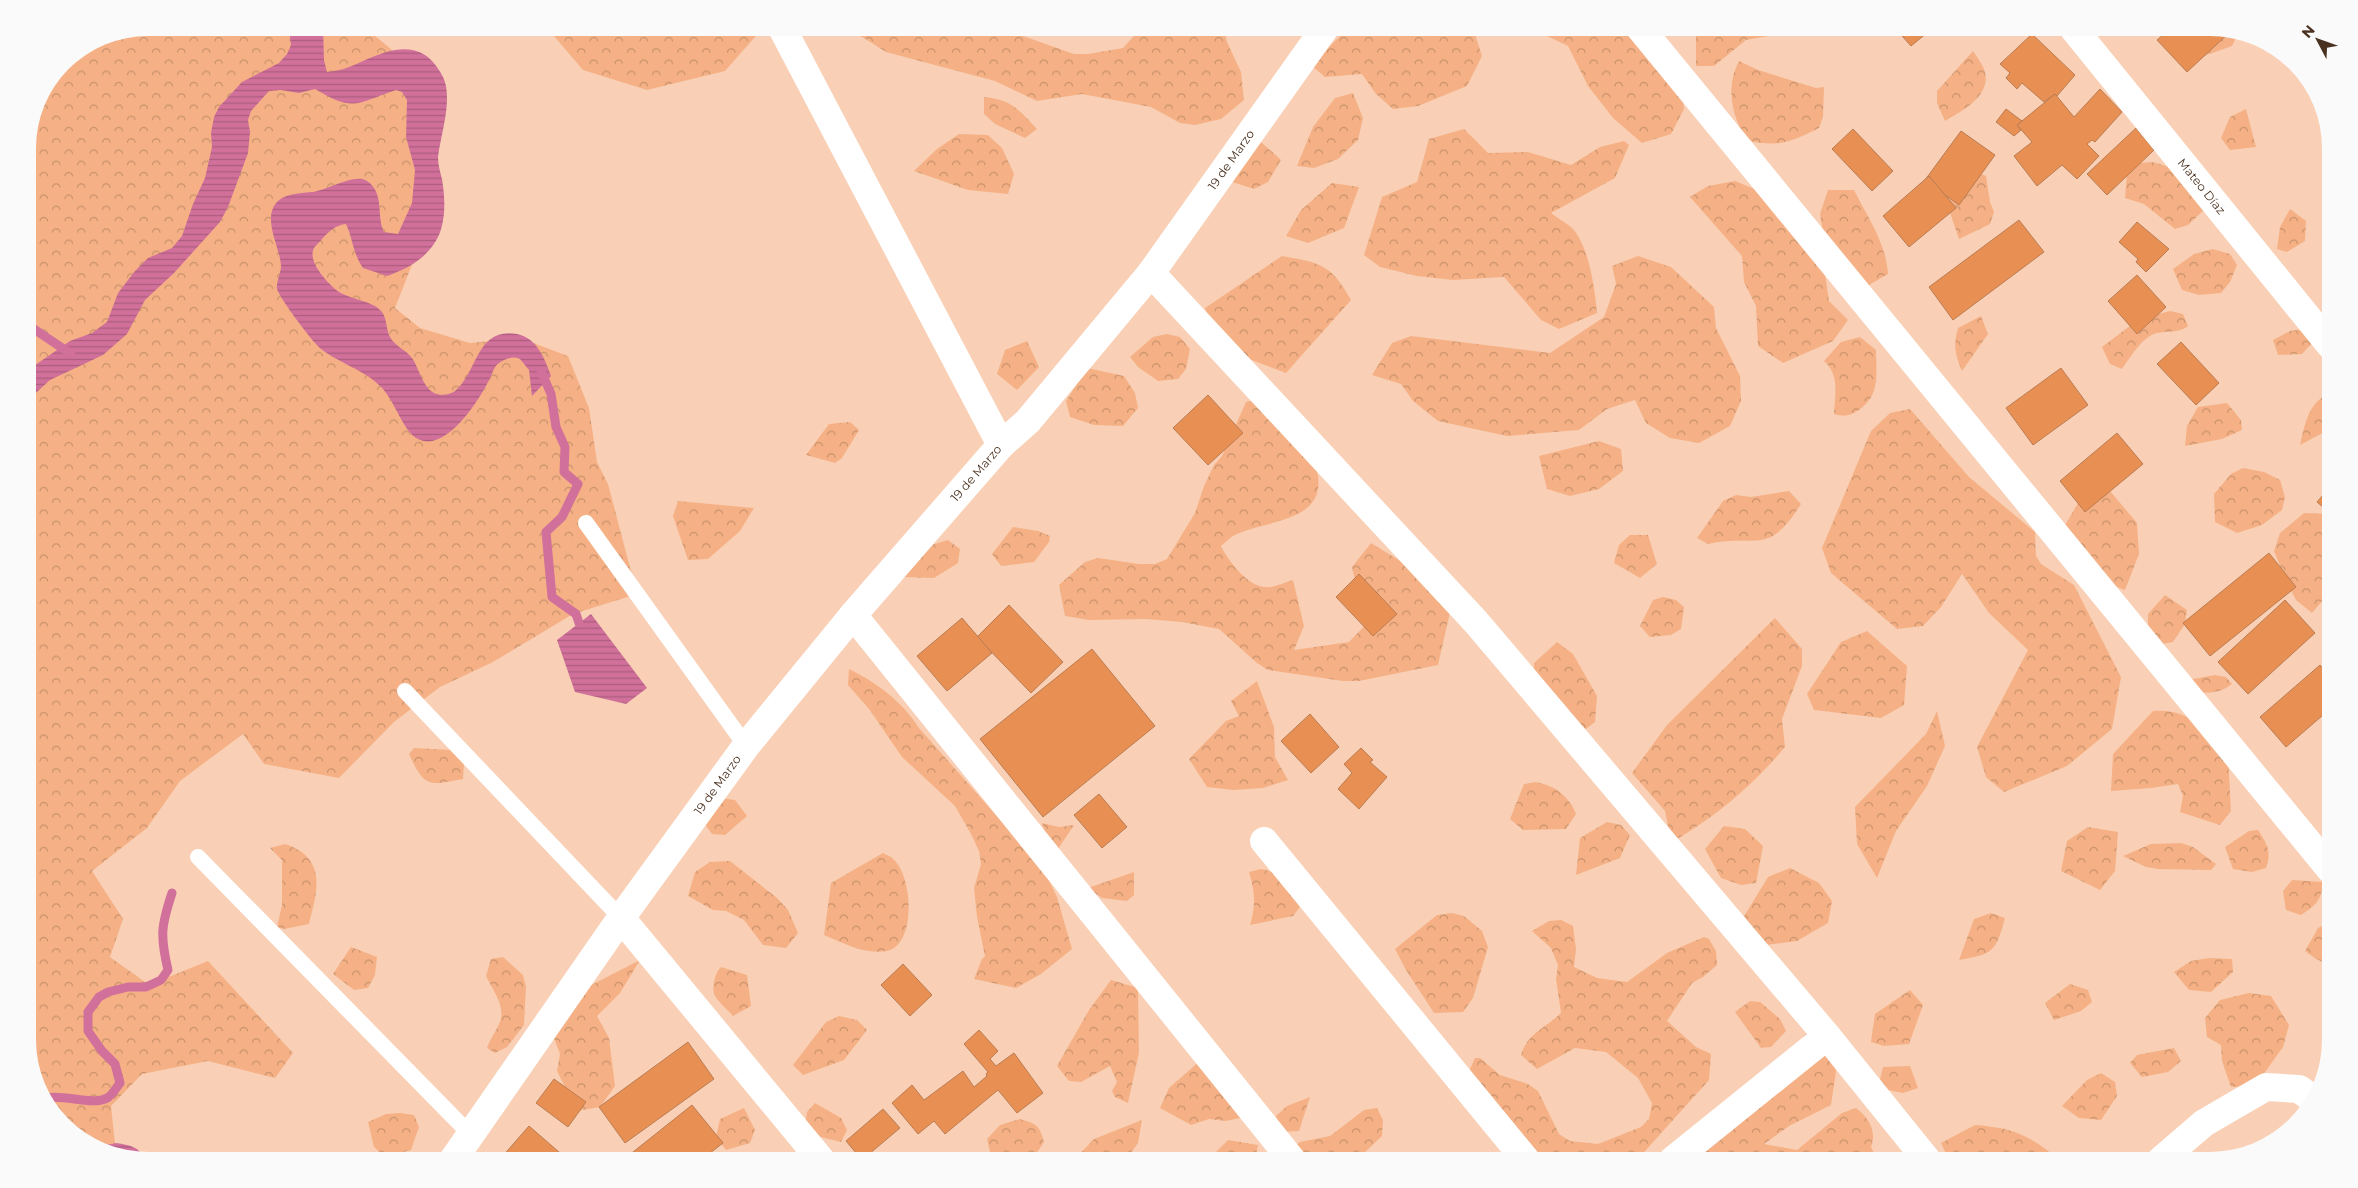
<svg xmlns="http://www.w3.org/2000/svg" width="2358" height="1188" font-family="Montserrat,sans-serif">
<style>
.forest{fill:url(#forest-crowns)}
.water{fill:url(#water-rules)}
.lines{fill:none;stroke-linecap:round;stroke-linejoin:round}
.stream{stroke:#d1709a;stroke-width:9}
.building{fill:#e89054;stroke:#bb7c52}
.service{stroke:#fff;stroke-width:16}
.minor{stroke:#fff;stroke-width:28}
.labels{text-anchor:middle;stroke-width:4;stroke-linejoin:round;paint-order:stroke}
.street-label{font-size:12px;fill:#4b311f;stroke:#fafafa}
</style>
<defs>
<pattern id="forest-crowns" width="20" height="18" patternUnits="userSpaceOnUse" patternTransform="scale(1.25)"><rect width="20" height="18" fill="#f5b185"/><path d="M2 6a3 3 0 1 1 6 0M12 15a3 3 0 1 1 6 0" fill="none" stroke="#c8916c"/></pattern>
<pattern id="water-rules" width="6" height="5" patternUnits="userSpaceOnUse" patternTransform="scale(1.25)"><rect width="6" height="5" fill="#d1709a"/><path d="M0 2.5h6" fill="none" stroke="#ac5d7d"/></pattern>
</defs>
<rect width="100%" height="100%" fill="#f9d0b6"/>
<g class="forest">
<polygon points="148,28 354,28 374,35 392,50 436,175 415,257 395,308 420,328 470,343 520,338 568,356 589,408 597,462 608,484 637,594 573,614 493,662 440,687 394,722 339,778 264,764 243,734 180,781 147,828 92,871 123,919 110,957 145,982 171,976 208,961 293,1053 275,1078 208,1061 142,1074 111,1106 116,1153 95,1148 48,1107 28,1048 28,140 37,102 63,63 102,37"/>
<polygon points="547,28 763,28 725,71 647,90 583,70"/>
<polygon points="834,28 1000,28 1074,54 1088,54 1123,48 1141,28 1224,28 1227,42 1241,72 1244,100 1221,119 1195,125 1180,123 1151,107 1082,94 1037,101 995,81 886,52 859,35"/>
<polygon points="1348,28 1473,28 1482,56 1467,86 1418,106 1393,109 1376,94 1362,74 1325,77 1311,65"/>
<polygon points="1530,28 1630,28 1681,80 1684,109 1671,134 1642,143 1613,118 1588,86 1568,46"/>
<polygon points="1696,28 1791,28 1785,33 1746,40 1714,66 1696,66"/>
<polygon points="2207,28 2210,28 2238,34 2232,46 2198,58"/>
<path d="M1973,51C1977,57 1983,65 1985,72C1991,96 1962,111 1945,121L1937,103V91Z"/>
<path d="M1739,61L1758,70L1816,88L1824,87L1823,117L1819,128C1792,142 1776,148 1746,140C1732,115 1725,88 1739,61Z"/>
<polygon points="1353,93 1363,118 1358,140 1338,159 1314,168 1297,166 1313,127 1335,98"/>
<path d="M984,97C1010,99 1020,110 1037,129L1025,138L995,124L984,114Z"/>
<polygon points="2246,109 2256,147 2230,150 2221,138 2230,117"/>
<path d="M1464,129L1488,153L1528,152L1571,165L1600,147L1624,141L1629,145L1615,178L1551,213C1557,218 1565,222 1571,227C1589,244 1595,290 1597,313L1559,329L1541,320L1504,277L1453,280L1417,276L1380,267L1364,255L1382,197L1417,182L1429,139Z"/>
<polygon points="959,134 988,135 1002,148 1014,174 1008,194 968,190 914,171 937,149"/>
<polygon points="1261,142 1281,160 1268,182 1254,189 1229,181 1230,149"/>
<path d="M2152,162C2187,170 2188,182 2205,209L2188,225L2175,229L2144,204L2125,198L2127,172L2140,163Z"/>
<polygon points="1969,168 1986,176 1990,202 1994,212 1990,224 1959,239 1945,198 1950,188"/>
<polygon points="1735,181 1769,195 1824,267 1829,301 1848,320 1833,341 1783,363 1758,346 1756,306 1744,282 1742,256 1690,197 1708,186"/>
<polygon points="1332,183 1359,187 1344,228 1308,243 1286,236 1301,210"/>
<path d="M1828,190H1854C1868,218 1886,243 1888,274L1862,289L1823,232L1820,214Z"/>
<polygon points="2290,209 2306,221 2305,241 2287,252 2277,249 2280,227"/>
<polygon points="2213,249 2230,254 2237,265 2230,282 2221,293 2199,295 2182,290 2173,269 2194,254"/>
<path d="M1282,256C1321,263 1331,264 1351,300L1286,373L1249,359L1214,336L1205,308Z"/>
<polygon points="1638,256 1671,267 1714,307 1716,328 1740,376 1741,401 1730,426 1699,443 1670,438 1646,423 1635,400 1607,409 1579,430 1507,436 1438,421 1413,401 1401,384 1372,375 1392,343 1411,336 1550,353 1604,317 1616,284 1612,266"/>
<path d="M2170,311L2183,314L2188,326C2179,334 2165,330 2154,334C2141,339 2130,358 2122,369L2110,364L2102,347L2139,319Z"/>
<path d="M1981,316L1988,334L1962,371C1955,355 1953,345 1958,328Z"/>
<polygon points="2304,329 2312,343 2302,354 2278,355 2273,340 2290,331"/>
<polygon points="1167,334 1180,337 1190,349 1186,369 1178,379 1158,381 1138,367 1130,357 1153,337"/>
<path d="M1860,337L1876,350C1876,373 1881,395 1859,410C1850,416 1844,417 1834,414C1835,395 1840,375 1824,361L1841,342Z"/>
<polygon points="1027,341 1039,367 1017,390 997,374 1005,350"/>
<polygon points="1087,368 1124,376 1135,393 1138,408 1123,426 1094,425 1070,417 1066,401"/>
<path d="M2330,394V429L2300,445C2305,425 2308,401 2330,394Z"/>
<path d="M1254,400L1317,471C1329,524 1264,519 1233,536C1229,538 1225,543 1221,546C1229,562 1250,590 1270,587C1278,586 1286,582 1293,580L1304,626L1294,650L1349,642L1372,618L1355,580L1352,567L1371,543L1446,589L1453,599L1438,665L1359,681H1343L1268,670L1257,663L1219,629L1182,622L1146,619L1089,620L1065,616L1059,585L1085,562L1098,558L1139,564H1155L1167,559L1195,513L1204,486L1214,465L1222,456L1246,402Z"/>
<polygon points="2227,403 2241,420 2242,430 2222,439 2185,446 2187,426 2198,407"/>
<polygon points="1910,409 1969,477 2035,532 2036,556 2041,564 2074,585 2121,677 2112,729 2067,766 2004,792 1986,777 1977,747 2028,650 1989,613 1962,574 1941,607 1923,626 1897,629 1831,573 1822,548 1871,431 1890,413"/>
<polygon points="850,422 859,430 842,458 835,463 806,455 829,424"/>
<polygon points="1599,441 1621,449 1623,471 1599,489 1570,496 1547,489 1539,456"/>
<polygon points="2243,468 2264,472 2280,480 2285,497 2282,510 2262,525 2237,533 2215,522 2214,494 2231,474"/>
<polygon points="2088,486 2110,491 2137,523 2139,554 2125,590 2087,575 2064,527"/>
<path d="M1789,491L1801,504C1767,558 1757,533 1708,544L1697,538L1723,501L1736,495L1751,497Z"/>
<polygon points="678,501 754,508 740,531 708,559 688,560 673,516"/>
<polygon points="2304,513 2330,514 2330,592 2312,613 2296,600 2286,581 2274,551 2280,533"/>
<polygon points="1013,527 1038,531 1050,536 1049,542 1034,562 1001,566 992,554"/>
<polygon points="1630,535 1648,535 1657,564 1640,578 1614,563 1619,545"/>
<polygon points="948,540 960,549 958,563 934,578 904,577 905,553"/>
<polygon points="2165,595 2187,610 2185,624 2173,642 2156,645 2148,642 2148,614"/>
<polygon points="1663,597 1676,600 1684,607 1681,629 1671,635 1650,637 1640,626 1653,600"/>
<path d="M1775,618L1802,649V666L1782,719L1785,747C1754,784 1720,813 1679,838L1670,836L1665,811L1632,773L1667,725Z"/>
<polygon points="1867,631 1907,666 1904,705 1881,718 1814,710 1807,694 1841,642"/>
<polygon points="1557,642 1573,654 1597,696 1595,722 1575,737 1533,700 1534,663"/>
<path d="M849,669C877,683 902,701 919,728L1017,839L1035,851L1057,897L1072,949L1041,974L1016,988L974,979L982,959L985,956L977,917L974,888L981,864L979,851L971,834L955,806L902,757L869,709L848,685Z"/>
<path d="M2215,675L2226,677L2232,684C2218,695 2205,693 2187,691L2188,680Z"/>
<polygon points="1257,681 1274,727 1275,757 1288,780 1263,788 1233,790 1207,787 1189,759 1226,721 1239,716 1231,701"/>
<polygon points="1937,711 1945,746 1927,786 1896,831 1877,878 1857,844 1855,807 1926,734"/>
<path d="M2153,711C2192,708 2204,731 2228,756L2231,811L2220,825L2180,812L2183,796L2178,784L2151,788L2111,791L2113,754Z"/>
<path d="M414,748L452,750L464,764L463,779C428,786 424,787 409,754Z"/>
<path d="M1536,782C1555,786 1568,795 1576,814L1566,829L1523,830L1510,819L1524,784Z"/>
<polygon points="714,797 735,800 747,816 725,835 712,834 703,822"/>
<polygon points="1607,822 1621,825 1630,835 1620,858 1576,875 1580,838"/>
<polygon points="1042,823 1059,827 1074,825 1052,858"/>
<polygon points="1724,826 1745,829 1763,846 1756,883 1741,885 1721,878 1705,849"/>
<polygon points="2088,827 2118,832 2115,871 2100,890 2061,871 2067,841"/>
<path d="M2258,830C2267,844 2272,852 2266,868L2252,872L2233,869L2225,847L2249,831Z"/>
<polygon points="2181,843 2193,847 2216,864 2211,870 2158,869 2146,867 2123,856 2151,844"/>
<path d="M285,844C327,858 318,890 309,924L284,929L277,927L282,905V860L270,848Z"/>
<path d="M883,853C886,855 891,856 893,859C912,874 918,944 887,951C865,955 843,943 824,935L831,883Z"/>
<polygon points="730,861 777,898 788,910 798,933 786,948 763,945 744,920 726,911 713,910 688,896 695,872 710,862"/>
<polygon points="1790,868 1819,883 1832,901 1828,923 1797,941 1758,946 1740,923 1768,877"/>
<path d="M1261,869C1279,871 1293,890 1303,903L1293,916L1250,925C1256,905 1255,891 1249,872Z"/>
<polygon points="1134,872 1134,895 1127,901 1102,898 1088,888"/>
<path d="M2292,880L2323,882C2322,900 2315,906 2301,915L2286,910L2283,891Z"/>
<polygon points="1452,913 1464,916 1482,931 1488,947 1473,998 1463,1012 1434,1013 1406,970 1395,949 1437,915"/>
<path d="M1991,913L2005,918C1996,952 1993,954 1959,960L1974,919Z"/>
<path d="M1561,920L1573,926L1576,949L1574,967L1597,978L1627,982L1667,953L1704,937L1709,939L1716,951L1717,965L1703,977L1692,983L1667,1021L1696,1047L1711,1054L1709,1080L1637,1160H1535L1462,1087L1475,1058H1480L1500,1075L1528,1084L1538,1091L1559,1134L1570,1141L1598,1144L1641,1127L1649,1119L1652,1103L1638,1078L1606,1052L1575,1048L1537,1069L1521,1055C1528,1032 1545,1029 1561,1013L1556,979L1558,965L1551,948L1532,931L1549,921Z"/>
<polygon points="2330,922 2330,965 2316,959 2305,951 2318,928"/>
<polygon points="351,947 377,957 375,975 368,988 354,990 333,974"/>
<path d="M503,957L523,975L526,987L524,1025L507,1047L495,1053L487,1048C490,1039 495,1033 499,1024C507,1007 493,991 486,976L491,959Z"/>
<polygon points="2209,958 2232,959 2233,972 2211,992 2189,990 2174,972 2191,961"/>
<polygon points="640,960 620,993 597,1016 609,1038 615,1086 600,1107 577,1111 557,1071 560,1054 547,1020 568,997"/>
<path d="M721,967L747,975L751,1006L733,1016C728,1010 717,1001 714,994C712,986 715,972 721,967Z"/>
<polygon points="1111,980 1138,988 1139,1053 1128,1103 1115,1097 1112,1091 1117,1082 1110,1066 1081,1082 1069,1081 1057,1066 1089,1010"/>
<polygon points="2070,984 2088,990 2092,1002 2081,1011 2054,1020 2045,1003"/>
<polygon points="1910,990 1923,1005 1909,1044 1884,1046 1871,1042 1875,1014"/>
<polygon points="2249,993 2271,996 2289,1025 2283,1047 2255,1086 2231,1087 2222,1061 2221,1045 2207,1037 2205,1018 2220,1000"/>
<polygon points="1750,1001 1760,1002 1780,1019 1786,1031 1771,1047 1761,1048 1735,1012"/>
<polygon points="839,1016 857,1020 867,1030 844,1060 803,1075 793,1065 826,1022"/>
<path d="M1817,1021L1835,1054L1836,1072L1831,1105L1789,1126L1764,1144L1797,1150L1842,1113L1856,1108C1869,1118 1877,1131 1871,1147L1877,1160H1661L1801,1040Z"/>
<polygon points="2174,1048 2181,1061 2168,1072 2142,1077 2130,1063 2137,1055"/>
<polygon points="1202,1059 1254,1115 1226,1121 1209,1119 1191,1125 1160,1108 1169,1088"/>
<polygon points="1910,1066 1918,1088 1903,1093 1878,1088 1883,1067"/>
<polygon points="2101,1073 2115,1082 2117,1096 2101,1120 2079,1118 2062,1106 2087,1080"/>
<polygon points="1310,1097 1299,1131 1281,1132 1276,1116 1287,1106"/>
<polygon points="815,1103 841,1118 847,1130 841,1142 804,1133 807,1112"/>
<polygon points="744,1108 755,1130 750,1143 726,1150 716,1137 720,1119"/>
<polygon points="1377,1108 1383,1120 1382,1136 1361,1156 1351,1160 1302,1160 1292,1148 1300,1142 1330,1136 1364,1110"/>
<polygon points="400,1113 414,1115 419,1127 411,1150 385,1157 374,1147 368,1122 386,1114"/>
<path d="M1020,1119C1037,1124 1039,1125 1044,1142L1036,1154L1007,1160L990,1152L987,1139L1000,1125Z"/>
<polygon points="1142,1120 1138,1143 1126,1160 1074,1160 1094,1139"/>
<path d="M1975,1125C2013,1128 2030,1135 2059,1160H1949L1941,1143Z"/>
<polygon points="1228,1140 1258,1145 1255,1160 1208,1160"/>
</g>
<g class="water">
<path d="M289,28H323L324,60L327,72C334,71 342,70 349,67C372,58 400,40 425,55C434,61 444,75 446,86C450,109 441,134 438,157C438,164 440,172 442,179C445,197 446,218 439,235C428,258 409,268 387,276L363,268C353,254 353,239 346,224C336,225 329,231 322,239C320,242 316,245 314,248C307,261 326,281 335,289C348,300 373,300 382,312C387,319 386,329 390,337C395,346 406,350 412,358C419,368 422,386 434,393C440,396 450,395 455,391C478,372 476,327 517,334C537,338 545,359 551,376L532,396L529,370L520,359C513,356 506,358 499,363C493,367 492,376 488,382C478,402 445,453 418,439C402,431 395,399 379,385C362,368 330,360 316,344C309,337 279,297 277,289C276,282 281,273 281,266C280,246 261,218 278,201C287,193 302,193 313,192C328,190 355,173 367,181C385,193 376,216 384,232L398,234L412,203L415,170L406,137L407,100L402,92L396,90C355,104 354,112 315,89L299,93L281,90L269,91L251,111L248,120L250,132L248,153L228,207L220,222L174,273L145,300L127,334L103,355L50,380L28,400V370L70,341L92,333L107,322L118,293L135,271L148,258L172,248L182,236L193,204L205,178L212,147L211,133L214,117L219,107L242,82L279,63L287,54L291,45Z"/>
<path d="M1036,28H1099C1081,41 1056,36 1036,28Z"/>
<polygon points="591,614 647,688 626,704 575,692 557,640"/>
<path d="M117,1143C128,1145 142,1147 144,1160L94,1147Z"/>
</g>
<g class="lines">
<g class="stream">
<polyline points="28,325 71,354"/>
<polyline points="541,371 551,394 556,427 565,447 564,472 578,484 562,517 546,532 552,597 576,614 579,623"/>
<path d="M45,1098C65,1094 92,1106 107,1098C112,1096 116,1088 120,1083L115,1064L102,1051L88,1031V1012L99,997L108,992L128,987H146L161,980L168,970C160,936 161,926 172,893"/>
</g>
</g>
<g class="building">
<polygon points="1895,28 1933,28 1911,46"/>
<polygon points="2171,28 2210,28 2230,32 2187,72 2157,40"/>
<polygon points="2032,34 2075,75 2057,96 2055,94 2044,102 2022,83 2017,89 2006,78 2010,73 2000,64"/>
<polygon points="2100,89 2122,112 2095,142 2092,140 2087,144 2099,156 2077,179 2062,165 2037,186 2014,156 2032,142 2017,125 2055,94 2074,117"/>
<polygon points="2006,109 2022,121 2017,125 2021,130 2014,136 1996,122"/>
<polygon points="2136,128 2154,150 2107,195 2087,174"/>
<polygon points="1853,129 1893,171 1872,191 1832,149"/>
<polygon points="1961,131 1995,155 1959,205 1925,180"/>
<polygon points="1929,176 1956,208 1909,247 1883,216"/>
<polygon points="2019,220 2044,252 1953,320 1929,287"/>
<polygon points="2137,222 2169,249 2146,272 2136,262 2138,259 2119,242"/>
<polygon points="2137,275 2166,307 2137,334 2108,301"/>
<polygon points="2181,342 2219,383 2196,405 2157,364"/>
<polygon points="2061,368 2088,405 2033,445 2006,408"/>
<polygon points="1208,395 1243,433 1208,465 1173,428"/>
<polygon points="2117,433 2143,464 2085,512 2060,481"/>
<polygon points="2330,487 2330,513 2317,502"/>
<polygon points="2269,553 2296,587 2210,656 2183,623"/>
<polygon points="1359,574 1397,614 1373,636 1336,597"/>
<polygon points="2285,600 2315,633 2248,694 2218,662"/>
<polygon points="1009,605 1063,662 1031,693 977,637"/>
<polygon points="962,618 992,653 947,691 917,656"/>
<polygon points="1092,649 1155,726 1043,817 980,739"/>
<polygon points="2320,665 2330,676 2330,709 2286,747 2260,717"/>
<polygon points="1310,714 1339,747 1311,773 1281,741"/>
<polygon points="1361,748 1373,760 1370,762 1387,777 1359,809 1338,789 1352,773 1344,764"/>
<polygon points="1099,794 1127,827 1102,848 1074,815"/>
<polygon points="903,964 932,995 910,1016 881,985"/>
<polygon points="979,1030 998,1051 990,1059 996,1066 1014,1053 1043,1093 1017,1113 998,1090 945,1134 934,1121 918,1134 892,1103 912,1085 924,1100 963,1071 974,1087 987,1076 986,1074 988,1072 964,1044"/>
<polygon points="688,1042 714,1079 625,1143 599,1107"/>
<polygon points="554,1079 586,1102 568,1127 536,1103"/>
<polygon points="692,1105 723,1143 701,1160 623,1160"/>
<polygon points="883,1109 900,1128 862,1160 846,1141"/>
<polygon points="529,1126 567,1159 566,1160 504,1160 501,1158"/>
</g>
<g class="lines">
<g class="service">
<polyline points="586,523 746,746"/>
<polyline points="405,691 621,918"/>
<polyline points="198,857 470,1134"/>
</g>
<g class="minor">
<polyline points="782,28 1001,445"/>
<polyline points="1640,28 2330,869"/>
<path id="s1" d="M2073,28L2330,345"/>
<polyline points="1151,273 1476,622 1827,1036 1927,1160"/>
<polyline points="853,615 1292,1160"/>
<polyline points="1264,841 1526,1160"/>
<polyline points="621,918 821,1160"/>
<path id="s2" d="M453,1160L621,918L746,746L853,615L1001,445L1028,421L1151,273L1325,28"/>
<polyline points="1673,1160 1827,1036"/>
<polyline points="2161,1160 2204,1123 2266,1087 2299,1089 2313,1099"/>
</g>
</g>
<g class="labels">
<g class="street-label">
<text dy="4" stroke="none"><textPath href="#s2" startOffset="1269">19 de Marzo</textPath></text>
<text dy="4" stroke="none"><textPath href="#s1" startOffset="204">Mateo Díaz</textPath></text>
<text dy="4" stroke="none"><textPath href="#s2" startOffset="864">19 de Marzo</textPath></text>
<text dy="4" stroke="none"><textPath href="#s2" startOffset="459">19 de Marzo</textPath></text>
</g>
</g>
<path d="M0 0H2358V1188H0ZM148 36H2210A112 112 0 0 1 2322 148V1040A112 112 0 0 1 2210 1152H148A112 112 0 0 1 36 1040V148A112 112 0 0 1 148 36Z" fill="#fafafa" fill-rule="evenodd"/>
<g transform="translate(2318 40) rotate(311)" stroke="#fafafa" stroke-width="4" paint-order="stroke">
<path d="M0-4L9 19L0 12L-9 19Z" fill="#4b311f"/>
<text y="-8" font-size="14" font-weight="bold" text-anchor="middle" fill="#4b311f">N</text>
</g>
</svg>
